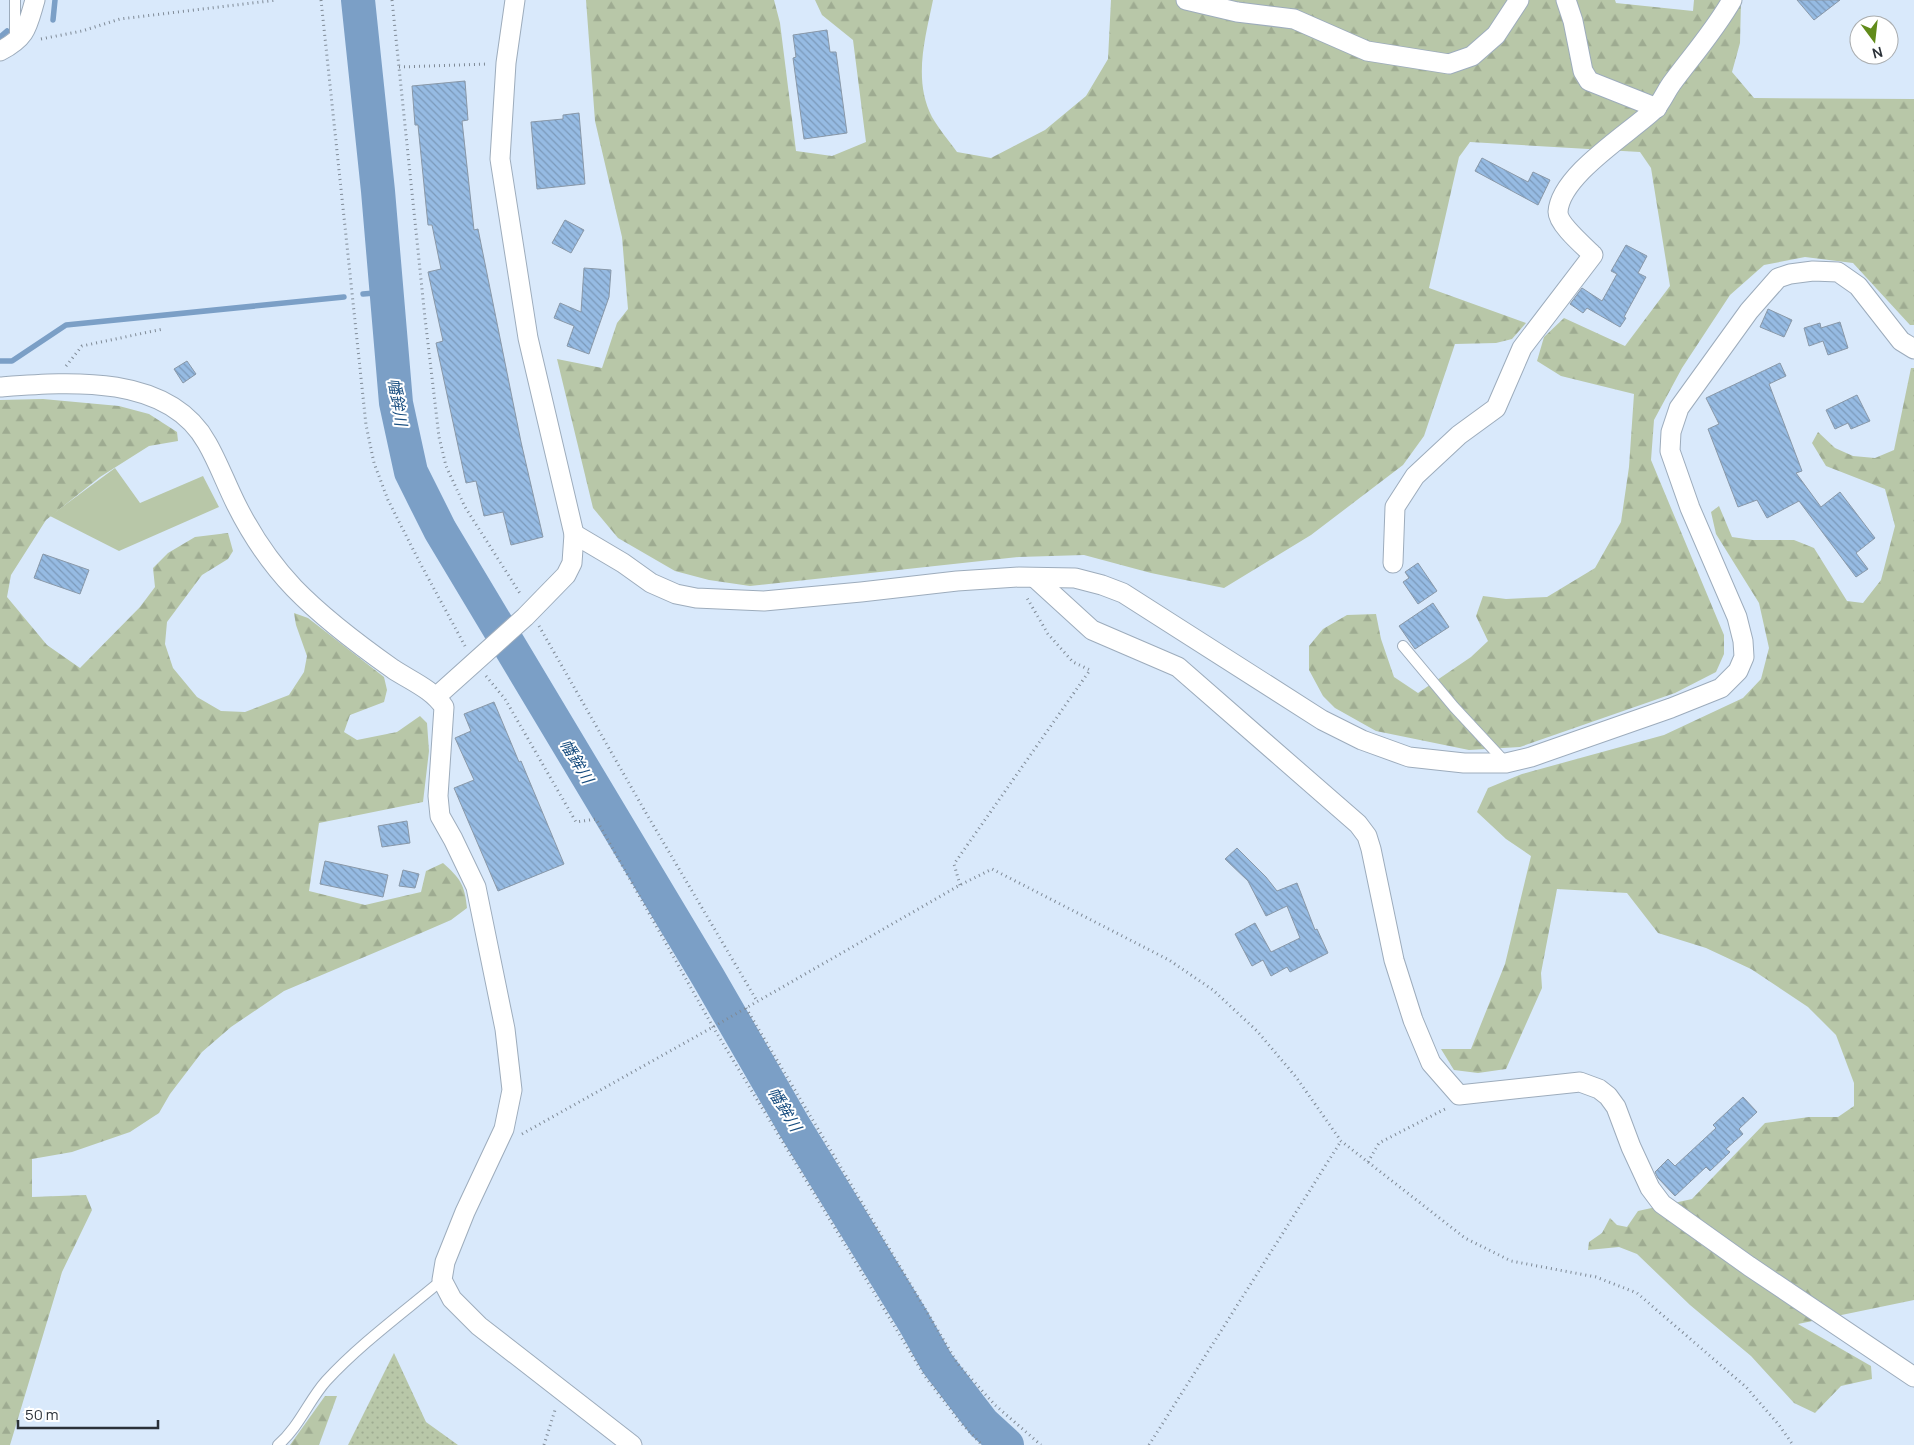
<svg xmlns="http://www.w3.org/2000/svg" width="1914" height="1445" font-family="Manrope,'Noto Sans JP',sans-serif">
<style>
.grass{fill:url(#grass-dots)}
.forest{fill:url(#forest-firs)}
.garden{fill:#b8c7a8}
.lines{fill:none;stroke-linecap:round;stroke-linejoin:round}
.stream{stroke:#7b9fc6;stroke-width:5.5}
.river{stroke:#7b9fc6;stroke-width:34}
.building{fill:url(#building-back-hatch);stroke:#8998a8}
.service-casing{stroke:#9dacbc;stroke-width:12}
.minor-casing{stroke:#9dacbc;stroke-width:21}
.path{stroke:#7f8a96;stroke-width:3;stroke-dasharray:1 4;stroke-linecap:butt}
.service{stroke:#fff;stroke-width:10}
.minor{stroke:#fff;stroke-width:19}
.labels{text-anchor:middle;stroke-width:4;stroke-linejoin:round;paint-order:stroke}
.water-label{font-size:16px;font-style:italic;fill:#194e80;stroke:#fff}
</style>
<defs>
<pattern id="grass-dots" width="8" height="8" patternUnits="userSpaceOnUse" patternTransform="scale(1.25)"><rect width="8" height="8" fill="#b8c7a8"/><path d="M2 2h.1M6 6h.1" fill="none" stroke="#9eab91" stroke-width="1.8" stroke-linecap="round"/></pattern>
<pattern id="forest-firs" width="22" height="20" patternUnits="userSpaceOnUse" patternTransform="scale(1.25)"><rect width="22" height="20" fill="#b8c7a8"/><path d="M5 1l3.5 6h-7zM16 11l3.5 6h-7z" fill="#9eab91"/></pattern>
<pattern id="building-back-hatch" width="6" height="6" patternUnits="userSpaceOnUse" patternTransform="scale(1.25)"><rect width="6" height="6" fill="#96bbe3"/><path d="M-1 5l2 2M0 0l6 6M5-1l2 2" fill="none" stroke="#7b99b9"/></pattern>
</defs>
<rect width="100%" height="100%" fill="#d9e9fb"/>
<polygon class="grass" points="394,1353 426,1422 458,1445 348,1445"/>
<g class="forest">
<path d="M586,0H774L780,23L796,151L832,156L866,142L853,40L822,15L815,0H933C925,39 913,80 932,117C939,129 949,141 957,152L991,158L1045,130L1086,96L1108,59L1111,0H1615L1616,3L1693,11L1694,0H1741L1740,43L1732,72L1754,98L1914,99V325H1910L1853,263L1805,257L1764,265L1730,295L1682,368L1654,420L1651,460L1724,635V654L1716,672L1675,693L1520,747L1469,750L1376,731L1335,708L1323,696L1309,670V646L1323,629L1347,615L1376,614L1381,639L1394,677L1418,693L1471,657L1488,641L1476,616L1483,596L1506,599L1547,597L1595,568L1621,522L1629,467L1634,394L1561,376L1537,361L1544,337L1564,318L1625,346L1670,286L1651,168L1640,152L1470,142L1459,157L1429,288L1526,323L1512,339L1496,343L1455,344L1424,436L1403,465L1311,535L1224,588L1151,573L1084,555L1019,557L750,586L709,580L675,571L618,538L593,508L557,359L602,368L617,323L628,309L622,237L595,121Z"/>
<polygon points="1911,368 1914,368 1914,1300 1798,1324 1871,1366 1872,1379 1841,1386 1815,1413 1794,1403 1751,1356 1690,1305 1637,1254 1619,1247 1588,1250 1589,1242 1602,1233 1610,1218 1617,1225 1627,1227 1638,1211 1692,1199 1765,1123 1809,1117 1838,1117 1854,1106 1854,1083 1836,1035 1808,1007 1751,969 1706,948 1658,933 1627,893 1557,889 1541,973 1542,988 1506,1069 1478,1073 1454,1070 1441,1049 1471,1049 1505,964 1531,856 1506,839 1477,812 1488,788 1522,774 1664,735 1743,698 1761,679 1769,648 1759,603 1716,534 1711,512 1719,506 1732,537 1753,540 1794,540 1814,548 1847,601 1863,603 1881,580 1895,526 1885,489 1826,466 1812,443 1818,432 1835,448 1853,456 1875,458 1894,450"/>
<path d="M43,399L119,406L149,414L177,432L178,441L149,446L100,477L46,520L11,575L7,597L47,645L80,668L140,607L155,587L153,568L168,553L195,537L228,533L233,551L228,559L202,575L167,622L165,644L173,668L197,697L221,711L245,712L289,695L304,672L307,656L296,625L294,613L308,618L384,677L387,690L384,702L350,715L344,732L357,740L397,732L420,716L427,723L429,751L423,802L319,823L309,891L365,905L421,892L426,871L443,863C460,878 465,885 467,908L451,920L421,933L284,991L231,1027L202,1052L170,1094L159,1113L130,1132L72,1152L32,1159V1197L86,1195L92,1210L62,1272L10,1445H0V400Z"/>
<polygon points="325,1396 337,1396 319,1445 290,1445"/>
</g>
<polygon class="garden" points="115,468 140,503 203,476 219,507 119,551 50,516"/>
<g class="lines">
<g class="stream">
<polyline points="53,20 55,0"/>
<polyline points="0,37 7,31"/>
<polyline points="363,294 386,292"/>
<polyline points="0,361 12,361 66,325 344,297"/>
</g>
<polyline class="river" points="358,0 378,191 396,403 411,472 440,530 708,977 794,1126 914,1322 937,1363 983,1423 1007,1445"/>
</g>
<g class="building">
<polygon points="1797,0 1840,0 1814,20"/>
<polygon points="827,30 830,52 836,52 847,133 804,139 793,58 796,57 793,35"/>
<polygon points="465,81 468,120 462,121 474,230 478,229 521,442 543,537 511,545 503,512 484,516 476,481 466,483 436,343 443,341 428,272 441,269 432,225 428,225 418,125 415,125 412,86"/>
<polygon points="579,113 585,184 537,189 531,122 563,119 563,115"/>
<polygon points="1482,158 1528,182 1533,172 1550,180 1538,205 1475,171"/>
<polygon points="565,220 584,230 571,253 552,243"/>
<polygon points="1626,245 1647,256 1638,273 1646,277 1624,317 1626,318 1620,327 1587,308 1583,313 1570,304 1582,288 1602,301 1617,274 1611,271"/>
<polygon points="584,268 611,270 609,297 589,354 567,346 574,326 554,318 560,303 581,312"/>
<polygon points="1768,309 1792,320 1784,337 1760,327"/>
<polygon points="1840,322 1848,348 1828,355 1823,341 1809,346 1804,328 1820,323 1821,328"/>
<polygon points="187,361 196,374 183,383 174,369"/>
<polygon points="1780,363 1786,376 1769,384 1802,471 1796,473 1821,507 1840,492 1875,538 1856,553 1868,569 1856,577 1799,501 1767,518 1757,500 1738,507 1708,429 1719,424 1706,398"/>
<polygon points="1857,395 1870,421 1851,429 1848,423 1835,429 1826,410"/>
<polygon points="43,554 89,570 80,594 34,578"/>
<polygon points="1418,563 1437,591 1418,604 1403,582 1409,578 1405,572"/>
<polygon points="1433,603 1449,627 1415,649 1399,626"/>
<polygon points="494,702 519,762 521,761 564,864 498,891 454,788 474,780 455,738 471,731 464,714"/>
<polygon points="407,821 410,843 382,847 378,826"/>
<polygon points="1237,848 1266,877 1277,891 1297,883 1315,930 1317,929 1328,953 1290,972 1287,967 1271,976 1263,960 1252,966 1235,934 1255,923 1271,952 1300,938 1287,906 1266,916 1248,881 1225,859"/>
<polygon points="325,861 388,875 383,897 320,884"/>
<polygon points="403,870 419,874 415,888 399,886"/>
<polygon points="1743,1097 1757,1112 1739,1129 1743,1134 1726,1149 1730,1152 1710,1171 1706,1167 1675,1196 1658,1178 1655,1172 1668,1159 1675,1166 1716,1128 1713,1125"/>
</g>
<g class="lines">
<defs>
<g id="service">
<polyline points="15,41 15,0"/>
<polyline points="1403,646 1454,707 1506,763"/>
<path d="M278,1445C299,1427 309,1400 326,1381C360,1344 404,1312 442,1280"/>
</g>
<g id="minor">
<polyline points="1186,0 1237,12 1294,19 1367,51 1449,64 1472,56 1496,35 1519,0"/>
<polyline points="1566,0 1573,21 1583,71 1589,81 1657,108"/>
<path d="M0,51C27,37 27,27 35,0"/>
<path d="M0,387C67,382 168,373 207,443C218,462 226,484 236,504C251,534 271,564 294,588C323,618 359,645 393,669C411,681 432,689 444,707L438,796L440,816L453,839L476,887L505,1029L512,1090L504,1129L465,1212L445,1262L442,1280L452,1299L479,1326L632,1445"/>
<polyline points="574,534 623,563 651,583 676,594 696,598 764,601 861,592 957,581 1019,577 1075,578 1102,585 1123,593 1322,720 1362,740 1409,757 1464,763 1506,763 1531,757 1671,708 1721,688 1738,671 1744,657 1743,641 1737,617 1690,508 1670,451 1671,432 1679,408 1749,311 1778,278 1790,274 1813,271 1838,272 1858,286 1901,341 1914,349"/>
<path d="M1393,563L1395,507L1415,476L1459,435L1496,408L1522,348L1593,255C1584,246 1558,224 1558,212C1560,175 1630,133 1655,109C1662,102 1666,91 1672,83C1692,56 1715,30 1732,0"/>
<polyline points="1035,578 1092,630 1178,667 1358,824 1367,836 1371,849 1394,960 1413,1020 1431,1063 1459,1095 1580,1082 1599,1089 1608,1096 1616,1107 1631,1147 1650,1188 1662,1204 1749,1266 1914,1377"/>
<polyline points="437,696 525,617 566,575 572,563 574,534 528,338 500,159 506,63 515,0"/>
</g>
</defs>
<use href="#service" class="service-casing"/>
<use href="#minor" class="minor-casing"/>
<g class="path">
<polyline points="321,0 366,425 374,463 388,500 419,561 465,646"/>
<polyline points="392,0 425,318 439,437 446,466 465,507 521,595"/>
<polyline points="41,39 82,31 120,19 277,0"/>
<polyline points="399,67 488,64"/>
<polyline points="66,366 82,346 163,329"/>
<polyline points="539,626 646,813 757,1001"/>
<polyline points="486,676 505,699 576,822 596,819 713,1027 924,1375 960,1422 982,1445"/>
<polyline points="960,885 954,864 1090,670 1073,662 1048,634 1027,598"/>
<polyline points="746,1008 958,1364 995,1405 1041,1445"/>
<polyline points="522,1134 713,1027 960,885 992,869 1169,960 1213,990 1257,1031 1296,1077 1341,1141 1465,1238 1511,1261 1596,1277 1637,1293 1746,1387 1779,1425 1793,1445"/>
<polyline points="1368,1162 1379,1143 1447,1108"/>
<polyline points="544,1445 556,1407"/>
<polyline points="1149,1445 1341,1141"/>
</g>
<use href="#service" class="service"/>
<use href="#minor" class="minor"/>
</g>
<g class="labels">
<g class="water-label">
<text transform="translate(398 402) rotate(81)" y="6">幡鉾川</text>
<text transform="translate(577 761) rotate(59)" y="6">幡鉾川</text>
<text transform="translate(785 1109) rotate(59)" y="6">幡鉾川</text>
</g>
</g>
<g transform="translate(1874 40) rotate(165)"><circle r="24" fill="#ffffff" stroke="#aaadaf"/>
<path d="M0-4L9 19L0 12L-9 19Z" fill="#618b1a"/>
<text y="-8" font-size="14" font-weight="bold" text-anchor="middle" fill="#2b3138">N</text>
</g>
<path d="M18 1420v8h140v-8" fill="none" stroke="#2b3138" stroke-width="2.5"/>
<text x="25" y="1420" font-size="15" fill="#2b3138" stroke="#ffffff" stroke-width="4" paint-order="stroke">50 m</text>
</svg>
